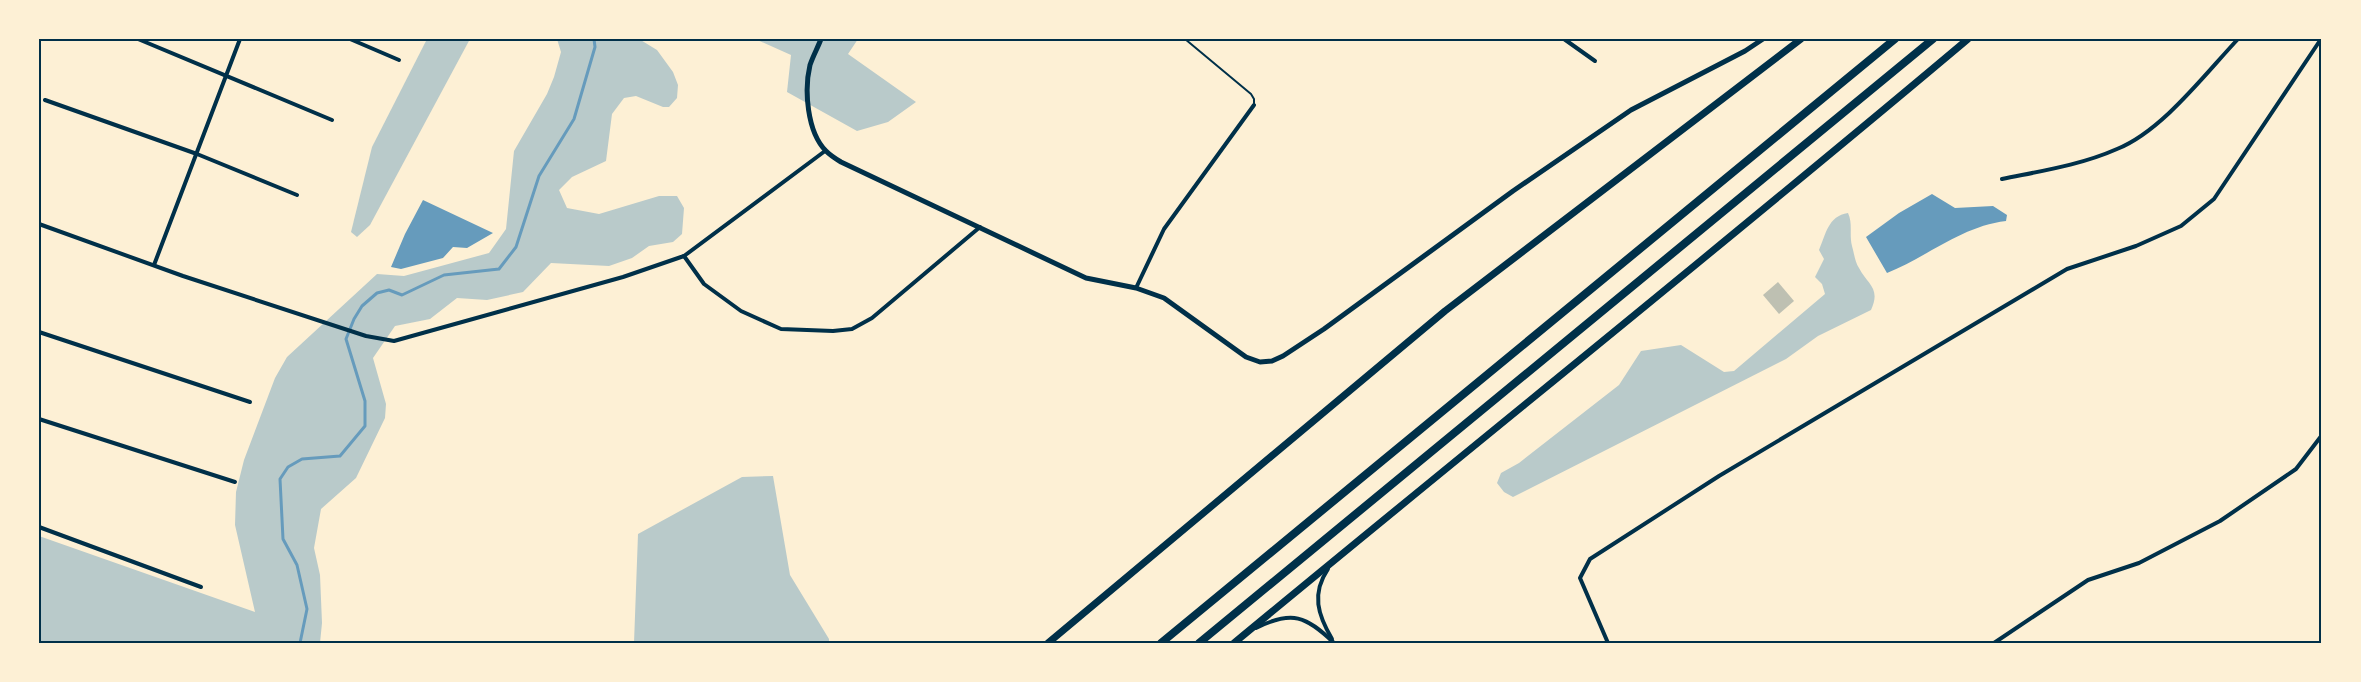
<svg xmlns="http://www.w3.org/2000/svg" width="2361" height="682" font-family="Lato,sans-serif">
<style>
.green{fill:#b9caca}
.water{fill:#669bbc}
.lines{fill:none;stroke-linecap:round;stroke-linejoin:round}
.stream{stroke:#669bbc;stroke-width:3}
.building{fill:#bec0b2}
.service{stroke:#003049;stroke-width:2}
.minor{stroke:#003049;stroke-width:4}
.tertiary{stroke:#003049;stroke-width:5}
.primary{stroke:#003049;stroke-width:7}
.motorway{stroke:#003049;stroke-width:8}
.neatline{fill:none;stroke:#003049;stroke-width:2}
</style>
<rect width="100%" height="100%" fill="#fdf0d5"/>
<g class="green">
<polygon points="427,39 470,39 370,225 357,237 351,232 372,147"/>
<polygon points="557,39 639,39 657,50 673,72 678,85 677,98 669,107 663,107 636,96 624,98 612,114 606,161 572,177 559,190 567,208 599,214 659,196 677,196 684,208 682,234 673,242 649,246 632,258 609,266 551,263 523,292 487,300 457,298 430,319 395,326 373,358 386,404 385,418 356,478 321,509 314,548 320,575 322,623 320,643 39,643 39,536 255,612 235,525 236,492 244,460 275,378 287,357 377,274 404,276 489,253 506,229 514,151 547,94 554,77 561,52"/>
<polygon points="755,39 858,39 848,54 916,102 888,122 857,131 787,92 791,55"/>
<path d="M1848,213C1853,224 1849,234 1852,246C1854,253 1855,262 1859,268C1868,285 1881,288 1871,310L1818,336L1786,359L1513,497L1504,492L1497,483L1501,473L1519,463L1619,385L1641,351L1681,345L1724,372L1734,371L1825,294L1822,284L1815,277L1824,259L1819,250C1826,234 1828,216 1848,213Z"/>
<polygon points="773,476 790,575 829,639 829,643 634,643 638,534 742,477"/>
</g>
<g class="water">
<path d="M1932,194L1955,208L1993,206L2007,215L2006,221C1962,226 1927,257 1887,273L1866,237L1899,213Z"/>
<polygon points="423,200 493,233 467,248 453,247 443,258 401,269 391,267 405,234"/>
</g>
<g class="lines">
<polyline class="stream" points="300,643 307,609 297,565 283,539 280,479 288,467 302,459 340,456 365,426 365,401 346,339 354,319 362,306 377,293 389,290 402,295 444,275 499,269 516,247 539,176 574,119 595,47 594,39"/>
</g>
<polygon class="building" points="1778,282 1794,301 1779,314 1763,295"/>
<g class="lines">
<polyline class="service" points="1185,39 1251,94 1254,99 1254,105"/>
<g class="minor">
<polyline points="138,39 332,120"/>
<polyline points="350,39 399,60"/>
<polyline points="1564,39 1595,61"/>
<polyline points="45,100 197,154 297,195"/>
<path d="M2002,179C2041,171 2081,165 2117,149C2162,131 2205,74 2238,39"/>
<polyline points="39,224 183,276 366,336 394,341 623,277 684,256 825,151"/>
<polyline points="684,256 704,284 741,311 781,329 833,331 852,329 872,318 980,227"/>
<polyline points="154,265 240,39"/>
<polyline points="1136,288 1164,229 1254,105"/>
<polyline points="39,332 250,402"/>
<polyline points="39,419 235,482"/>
<polyline points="39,527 201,587"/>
<path d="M1328,569C1311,594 1318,615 1332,639"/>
<path d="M1256,628C1292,610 1306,616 1334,643"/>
<polyline points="1608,643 1580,578 1590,559 1719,476 2067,269 2136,246 2181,226 2214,199 2321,39"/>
<polyline points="1994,643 2088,580 2139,563 2220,521 2296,469 2322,435"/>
</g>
<path class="tertiary" d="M821,39C818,47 813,56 810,65C804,90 807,132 826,151C830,155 836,159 841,162L1086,278L1136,288L1164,298L1246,357L1260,362L1272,361L1283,356L1324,329L1513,191L1631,110L1745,51L1763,39"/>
<g class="primary">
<polyline points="1048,643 1445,311 1801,39"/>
<path d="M1234,643C1478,441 1726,243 1968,39"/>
</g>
<g class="motorway">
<polyline points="1161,643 1895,39"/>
<polyline points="1199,643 1933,39"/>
</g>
</g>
<rect width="2361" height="682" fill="none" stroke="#fdf0d5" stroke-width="81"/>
<rect x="40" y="40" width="2280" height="602" class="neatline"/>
</svg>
